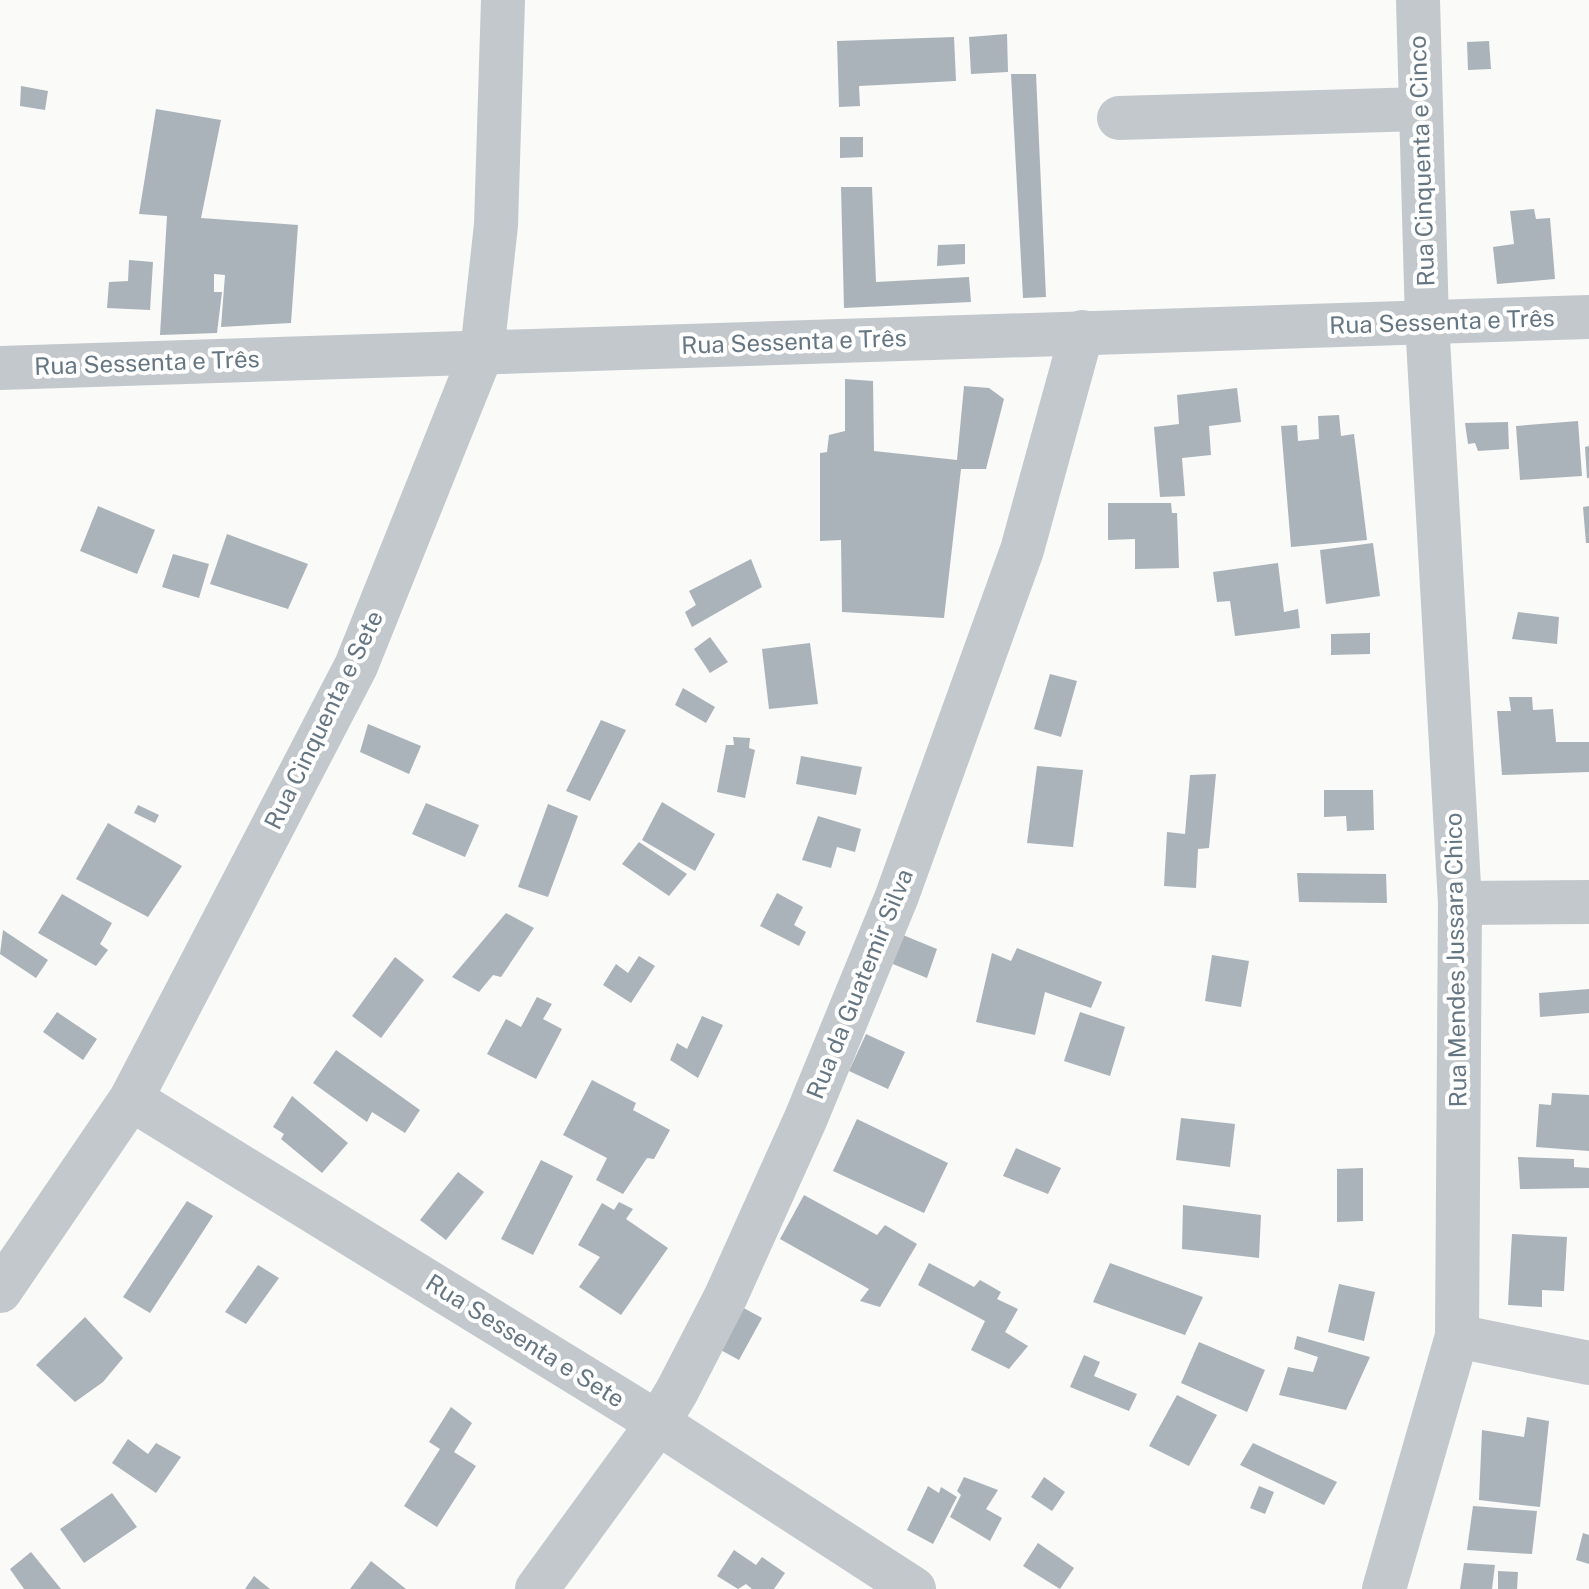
<svg xmlns="http://www.w3.org/2000/svg" width="1589" height="1589" font-family="'Public Sans',sans-serif">
<style>
.building{fill:#aab3b9}
.lines{fill:none;stroke-linecap:round;stroke-linejoin:round}
.minor{stroke:#c3c8cc;stroke-width:44}
.labels{text-anchor:middle;stroke-width:8;stroke-linejoin:round;paint-order:stroke}
.street-label{font-size:24px;fill:#657683;stroke:#fff}
</style>
<rect width="100%" height="100%" fill="#fafaf8"/>
<g class="building">
<polygon points="1007,34 1008,72 971,74 969,37"/>
<polygon points="954,37 956,81 859,86 860,106 839,107 837,41"/>
<polygon points="1489,41 1491,69 1468,70 1467,42"/>
<polygon points="1011,74 1036,74 1046,297 1023,298"/>
<polygon points="21,86 48,91 45,110 20,106"/>
<polygon points="156,109 221,120 201,218 298,225 291,323 221,327 225,275 214,274 214,292 222,292 217,333 160,335 167,216 139,214"/>
<polygon points="840,137 863,137 863,157 840,158"/>
<polygon points="841,187 872,187 876,282 969,277 971,302 844,308"/>
<polygon points="1534,209 1536,219 1550,218 1555,279 1497,284 1493,247 1514,244 1510,211"/>
<polygon points="965,244 965,264 937,266 938,245"/>
<polygon points="129,260 153,262 150,310 107,308 109,282 128,281"/>
<polygon points="845,379 873,381 874,451 957,460 964,386 989,388 1004,399 986,469 961,469 944,618 842,612 841,540 820,541 820,453 827,452 829,435 845,431"/>
<polygon points="1237,388 1241,422 1209,426 1211,455 1182,458 1185,496 1160,497 1154,427 1179,424 1177,395"/>
<polygon points="1339,415 1341,436 1354,434 1367,540 1291,547 1281,426 1297,425 1298,441 1319,439 1318,416"/>
<polygon points="1578,421 1582,476 1520,480 1516,426"/>
<polygon points="1508,422 1509,449 1478,451 1475,443 1468,444 1465,423"/>
<polygon points="1589,446 1589,478 1587,478 1585,447"/>
<polygon points="1108,503 1171,503 1172,513 1177,513 1179,568 1135,569 1135,539 1108,540"/>
<polygon points="98,506 155,530 137,574 80,551"/>
<polygon points="1589,506 1589,543 1586,543 1583,507"/>
<polygon points="227,534 308,564 288,609 210,584"/>
<polygon points="1373,543 1380,596 1326,604 1320,550"/>
<polygon points="173,554 209,564 199,598 162,587"/>
<polygon points="751,559 762,587 692,627 685,612 696,605 689,591"/>
<polygon points="1278,563 1284,612 1298,609 1300,628 1235,636 1230,601 1217,602 1213,572"/>
<polygon points="1518,612 1559,617 1557,644 1512,639"/>
<polygon points="1370,633 1370,654 1331,655 1331,634"/>
<polygon points="710,637 728,662 710,673 694,649"/>
<polygon points="810,643 818,704 769,709 762,649"/>
<polygon points="1050,674 1077,681 1061,737 1034,729"/>
<polygon points="683,688 715,707 706,723 675,705"/>
<polygon points="1509,697 1532,697 1533,710 1553,709 1556,742 1589,742 1589,772 1502,775 1497,711 1511,711"/>
<polygon points="601,720 626,730 590,801 566,791"/>
<polygon points="368,724 421,746 409,774 360,752"/>
<polygon points="733,737 750,738 749,748 755,750 745,798 717,792 726,745 734,745"/>
<polygon points="801,756 862,767 856,795 796,784"/>
<polygon points="1037,766 1083,770 1073,847 1027,843"/>
<polygon points="1216,774 1209,848 1198,849 1196,888 1164,886 1167,832 1185,834 1190,775"/>
<polygon points="1324,790 1373,790 1374,830 1347,831 1346,816 1324,817"/>
<polygon points="662,802 715,834 695,871 642,840"/>
<polygon points="426,803 479,825 465,857 412,834"/>
<polygon points="548,804 578,816 548,897 518,887"/>
<polygon points="138,805 159,815 155,823 134,813"/>
<polygon points="818,816 861,829 855,852 837,847 831,868 802,860"/>
<polygon points="108,823 182,866 148,917 76,879"/>
<polygon points="639,842 687,874 669,896 622,864"/>
<polygon points="1297,873 1386,874 1387,903 1299,902"/>
<polygon points="777,893 803,907 794,925 806,932 799,946 760,926"/>
<polygon points="62,894 112,923 100,944 108,950 96,966 38,933"/>
<polygon points="506,913 534,928 501,977 493,975 479,992 452,977"/>
<polygon points="3,930 48,960 36,978 0,954"/>
<polygon points="898,933 937,949 927,978 888,962"/>
<polygon points="1017,948 1102,982 1091,1008 1045,992 1035,1035 976,1022 992,953 1011,961"/>
<polygon points="1212,955 1249,961 1241,1007 1205,1001"/>
<polygon points="639,956 655,966 631,1003 603,985 616,964 628,973"/>
<polygon points="395,957 424,980 381,1038 352,1016"/>
<polygon points="1589,989 1589,1013 1540,1017 1539,993"/>
<polygon points="537,997 552,1004 543,1019 562,1029 536,1079 487,1054 506,1019 521,1027"/>
<polygon points="57,1012 97,1039 83,1060 43,1032"/>
<polygon points="1080,1012 1125,1027 1110,1076 1064,1061"/>
<polygon points="702,1016 723,1025 698,1078 670,1060 677,1043 687,1049"/>
<polygon points="866,1034 905,1052 888,1089 849,1071"/>
<polygon points="336,1050 420,1110 405,1133 372,1112 367,1122 313,1083"/>
<polygon points="592,1080 636,1103 633,1110 670,1130 654,1159 647,1158 623,1194 596,1180 607,1158 563,1135"/>
<polygon points="1552,1093 1589,1095 1589,1151 1536,1147 1539,1104 1551,1105"/>
<polygon points="292,1096 348,1143 322,1173 281,1139 284,1134 273,1127"/>
<polygon points="1181,1118 1235,1124 1230,1167 1176,1160"/>
<polygon points="857,1119 948,1163 924,1213 833,1171"/>
<polygon points="1016,1148 1061,1168 1048,1194 1003,1176"/>
<polygon points="1518,1157 1574,1159 1574,1167 1589,1168 1589,1188 1520,1189"/>
<polygon points="541,1160 573,1176 533,1255 501,1239"/>
<polygon points="1363,1168 1363,1221 1337,1222 1337,1169"/>
<polygon points="458,1172 484,1192 446,1240 420,1220"/>
<polygon points="804,1195 877,1235 885,1225 917,1244 880,1307 860,1301 869,1289 780,1239"/>
<polygon points="187,1201 213,1216 150,1313 123,1297"/>
<polygon points="619,1202 633,1209 626,1219 668,1248 621,1315 579,1287 600,1257 578,1245 602,1203 614,1210"/>
<polygon points="1183,1205 1261,1215 1259,1258 1182,1249"/>
<polygon points="1512,1234 1567,1237 1564,1291 1542,1290 1542,1307 1508,1305"/>
<polygon points="929,1263 974,1287 980,1280 1001,1292 997,1299 1018,1309 1005,1332 1028,1346 1009,1369 971,1350 985,1321 918,1285"/>
<polygon points="1110,1263 1203,1297 1185,1335 1093,1302"/>
<polygon points="258,1265 279,1278 246,1324 225,1312"/>
<polygon points="1339,1284 1375,1292 1364,1341 1328,1332"/>
<polygon points="729,1300 762,1318 739,1360 706,1342"/>
<polygon points="85,1317 123,1358 103,1382 75,1402 36,1365"/>
<polygon points="1297,1336 1370,1357 1346,1410 1279,1395 1288,1367 1313,1372 1318,1357 1294,1349"/>
<polygon points="1199,1342 1265,1370 1247,1412 1181,1383"/>
<polygon points="1084,1355 1100,1362 1094,1376 1137,1394 1129,1411 1070,1387"/>
<polygon points="1177,1395 1217,1415 1189,1466 1149,1446"/>
<polygon points="451,1407 472,1423 454,1452 476,1466 437,1527 404,1506 440,1449 429,1442"/>
<polygon points="1527,1417 1549,1421 1540,1507 1479,1500 1482,1430 1524,1437"/>
<polygon points="128,1439 148,1454 156,1443 181,1457 156,1493 112,1463"/>
<polygon points="1253,1443 1337,1482 1324,1505 1240,1465"/>
<polygon points="964,1477 998,1490 986,1509 1002,1518 990,1541 950,1517 961,1495 957,1491"/>
<polygon points="1044,1477 1065,1492 1052,1511 1031,1497"/>
<polygon points="928,1486 939,1493 941,1487 957,1497 933,1544 907,1530"/>
<polygon points="1259,1486 1274,1492 1265,1514 1250,1508"/>
<polygon points="112,1493 137,1527 84,1563 60,1529"/>
<polygon points="1473,1506 1537,1511 1532,1554 1467,1550"/>
<polygon points="1583,1533 1589,1535 1589,1564 1576,1560"/>
<polygon points="1038,1543 1074,1568 1060,1589 1023,1566"/>
<polygon points="734,1550 756,1565 762,1557 785,1573 774,1589 752,1589 746,1584 738,1589 717,1576"/>
<polygon points="31,1552 61,1589 24,1589 10,1569"/>
<polygon points="371,1561 406,1589 350,1589"/>
<polygon points="1464,1563 1495,1565 1492,1589 1460,1589"/>
<polygon points="1498,1571 1518,1572 1517,1589 1498,1589"/>
<polygon points="254,1576 270,1589 245,1589"/>
</g>
<g class="lines">
<g class="minor">
<polyline points="1119,118 1421,109"/>
<polyline points="0,368 1589,317"/>
<polyline points="1460,903 1589,902"/>
<polyline points="131,1099 658,1423 914,1589"/>
<polyline points="0,1291 131,1099 356,666 482,352 496,225 503,0"/>
<polyline points="1457,1336 1589,1363"/>
<polyline points="537,1589 658,1423 677,1391 726,1296 806,1118 897,896 1022,550 1082,332"/>
<polyline points="1384,1589 1457,1336 1460,903 1427,322 1418,0"/>
</g>
</g>
<g class="labels">
<g class="street-label">
<text transform="translate(1422 161) rotate(-92)" y="8">Rua Cinquenta e Cinco</text>
<text transform="translate(1442 322) rotate(-2)" y="8">Rua Sessenta e Três</text>
<text transform="translate(794 342) rotate(-2)" y="8">Rua Sessenta e Três</text>
<text transform="translate(147 363) rotate(-2)" y="8">Rua Sessenta e Três</text>
<text transform="translate(324 720) rotate(-64)" y="8">Rua Cinquenta e Sete</text>
<text transform="translate(1456 960) rotate(-91)" y="8">Rua Mendes Jussara Chico</text>
<text transform="translate(860 984) rotate(-68)" y="8">Rua da Guatemir Silva</text>
<text transform="translate(525 1341) rotate(32)" y="8">Rua Sessenta e Sete</text>
</g>
</g>
</svg>
